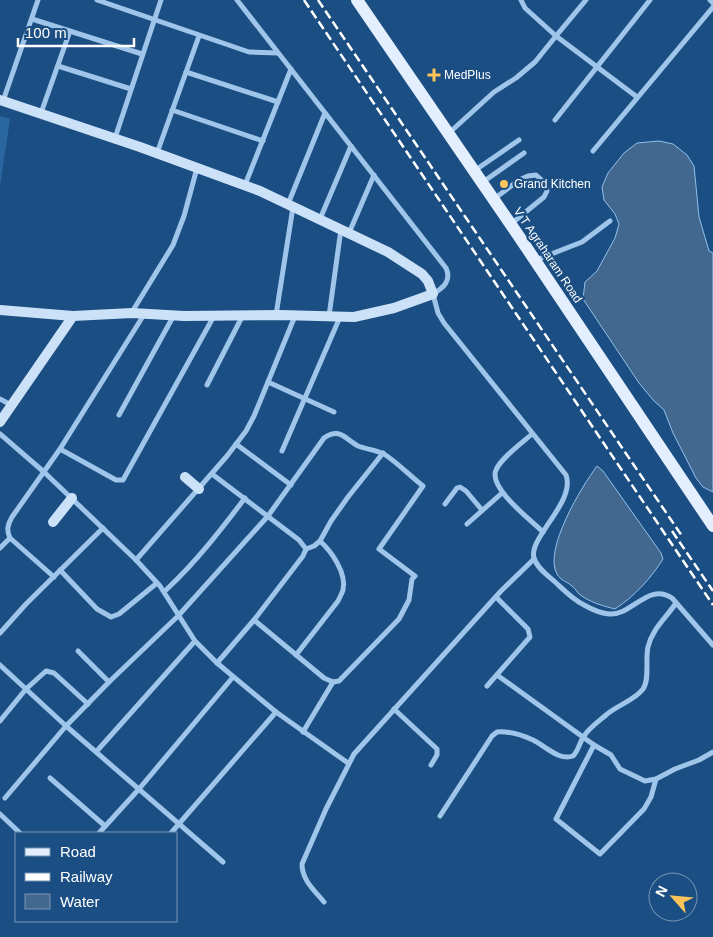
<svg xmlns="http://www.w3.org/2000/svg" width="713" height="937" font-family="Helvetica,sans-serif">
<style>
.green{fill:#2a669f}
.water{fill:#42688f;stroke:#92c1ed}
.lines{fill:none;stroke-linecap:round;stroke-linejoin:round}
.street{stroke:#9fc6ea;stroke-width:5}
.secondary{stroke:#cbe1f8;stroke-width:10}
.primary{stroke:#e3efff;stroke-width:12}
.rail{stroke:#fff;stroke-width:2.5;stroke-dasharray:9 4;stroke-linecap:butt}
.poi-dot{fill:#fcc45b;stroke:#1b4e82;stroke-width:2}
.labels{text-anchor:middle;stroke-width:4.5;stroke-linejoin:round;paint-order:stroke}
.poi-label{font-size:12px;fill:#fff;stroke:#1b4e82;text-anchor:start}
.street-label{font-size:12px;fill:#fff;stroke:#1b4e82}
</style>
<rect width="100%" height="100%" fill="#1b4e82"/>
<polygon class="green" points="0,116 10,119 0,186"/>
<g class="water">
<polygon points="659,141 673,144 687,155 694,166 699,217 709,251 713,253 713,492 703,487 696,478 673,433 664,410 654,401 639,383 583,299 585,282 597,271 615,238 619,224 615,214 604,200 602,187 608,173 624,153 637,143"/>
<path d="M597,466L603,471L661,553L663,559C651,578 635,596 615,609C603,606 589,602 579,594C577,592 575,588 572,586C566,581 561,581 557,574C543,550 582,486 597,466Z"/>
</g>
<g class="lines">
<g class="street">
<polyline points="97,0 249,52 278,53"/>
<path d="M237,0L446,268C452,281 443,288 433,294L438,313L444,323L566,475C576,502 528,538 534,558C537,568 547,575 554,581C564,590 572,599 584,605C591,609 600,613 609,614C632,616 648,582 672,598L713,645"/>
<polyline points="586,0 556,36 637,97"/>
<polyline points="710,0 713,3"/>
<polyline points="32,19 142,54"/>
<polyline points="58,66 131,89"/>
<polyline points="186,72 278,102"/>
<polyline points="3,101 38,0"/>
<polyline points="172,110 263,141"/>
<polyline points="41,113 70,31"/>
<polyline points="555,120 650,0"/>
<polyline points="449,133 494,92 516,78 535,62 556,36 525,8 521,0"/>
<polyline points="115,138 161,0"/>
<polyline points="593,151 713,7"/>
<polyline points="157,153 199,36"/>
<polyline points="474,171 519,140"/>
<polyline points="483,182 524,153"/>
<polyline points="245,185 291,69"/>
<polyline points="494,199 519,180 528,176 536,175 545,183 547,191 544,197 511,224"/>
<polyline points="288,204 325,113"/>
<polyline points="320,219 351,146"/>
<polyline points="349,233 374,175"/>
<polyline points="536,260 582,242 610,221"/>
<polyline points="132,312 173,245 184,216 197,168"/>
<polyline points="276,315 293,207"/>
<polyline points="329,316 341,229"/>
<polyline points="268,382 334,412"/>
<polyline points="207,385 243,315"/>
<polyline points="0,399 11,405"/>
<polyline points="119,415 174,315"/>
<polyline points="0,434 44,472 136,560 160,586 195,641 217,663 276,712 348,763"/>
<path d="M532,434C522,443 501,458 496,470C488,488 531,520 543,532"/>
<polyline points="236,444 291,485"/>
<polyline points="60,449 116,480 123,480 214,316"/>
<polyline points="282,451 340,317"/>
<polyline points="212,474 299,540 306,549 303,556 254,620 217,663"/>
<polyline points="445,504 457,488 460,487 466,491 482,510"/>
<polyline points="467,524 502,493"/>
<polyline points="0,548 10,538"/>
<polyline points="306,549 314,546 320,541 331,521 348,497 383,453"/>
<polyline points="136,560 227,456 246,431 254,416 295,316"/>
<polyline points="60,570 97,609 111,617 119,614 157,583"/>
<path d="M54,577L10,538C6,530 8,524 12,517L60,449L145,313"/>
<path d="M166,590C196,562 220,531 245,498"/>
<polyline points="0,633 26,604 103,528"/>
<polyline points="78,651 109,682"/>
<path d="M296,655L338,601C340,597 342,593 343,590C347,573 331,551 320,541"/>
<polyline points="0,665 66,726 223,862"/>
<polyline points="497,675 594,745 556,819 600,854 644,809 651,797 656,779"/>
<polyline points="487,686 530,637 528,629 496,597"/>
<polyline points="394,709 437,749 437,755 431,765"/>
<polyline points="0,721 26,689 46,671 54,673 88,704"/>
<polyline points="303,732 333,682"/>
<polyline points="594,745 611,755 620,769 645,781 656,779 675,769 699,760 713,752"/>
<polyline points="96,752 195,641"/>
<polyline points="50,778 105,826"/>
<path d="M5,798L66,726L109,682L178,616L268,516L324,438C340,427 345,439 358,446C366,449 376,450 384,454C398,463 410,476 423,486L379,549L415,576L412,579L409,600L399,619L339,681L333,682L324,678L254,620"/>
<polyline points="0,814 20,833"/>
<path d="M440,816L492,736L497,732C509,731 522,735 533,740C545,746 559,761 573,756C579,750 579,743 584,736C589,728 599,721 606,715C617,705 634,701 643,689C650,679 645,660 648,647C652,629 666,618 676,603"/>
<polyline points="99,833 139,789 233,677"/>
<polyline points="171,833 276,712"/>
<path d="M324,902C314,890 302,880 302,864L326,809L354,754L501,591L534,559"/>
</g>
<g class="secondary">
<polyline points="0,100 140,147 260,191 388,252 422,274 428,281 433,294 394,308 354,317 281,315 184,316 132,313 73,316 0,310"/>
<polyline points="0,422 73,316"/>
<polyline points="185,477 199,489"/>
<polyline points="53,522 72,498"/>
</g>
<polyline class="primary" points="357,0 518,235 713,526"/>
<g class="rail">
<polyline points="304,0 713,605"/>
<polyline points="318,0 682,536"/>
<polyline points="672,531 713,591"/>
</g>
</g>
<g class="poi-dot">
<path d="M431.5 67.5h5v5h5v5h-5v5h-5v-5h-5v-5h5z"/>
<circle cx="504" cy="184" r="5"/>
</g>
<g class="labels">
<g class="poi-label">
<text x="444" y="79">MedPlus</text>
<text x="514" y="188">Grand Kitchen</text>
</g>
<g class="street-label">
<text transform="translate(548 255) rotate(56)" y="4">V T Agraharam Road</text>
</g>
</g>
<rect x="15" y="832" width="162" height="90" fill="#1b4e82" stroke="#7695b4"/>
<rect x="25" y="848" width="25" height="8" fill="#e3efff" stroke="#7695b4"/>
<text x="60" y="857" font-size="15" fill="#ffffff">Road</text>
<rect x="25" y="873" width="25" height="8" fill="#ffffff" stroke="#7695b4"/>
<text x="60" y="882" font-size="15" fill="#ffffff">Railway</text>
<rect x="25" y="894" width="25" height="15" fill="#42688f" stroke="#7695b4"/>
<text x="60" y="907" font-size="15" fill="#ffffff">Water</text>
<g transform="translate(673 897) rotate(297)"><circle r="24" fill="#1b4e82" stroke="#7695b4"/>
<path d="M0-4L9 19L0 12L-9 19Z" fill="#fcc45b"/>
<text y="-8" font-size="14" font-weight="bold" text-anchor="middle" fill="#ffffff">N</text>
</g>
<path d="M18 38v8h116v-8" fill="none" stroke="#ffffff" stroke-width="2.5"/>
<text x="25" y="38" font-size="15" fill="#ffffff" stroke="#1b4e82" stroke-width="4" paint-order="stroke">100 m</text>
</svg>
